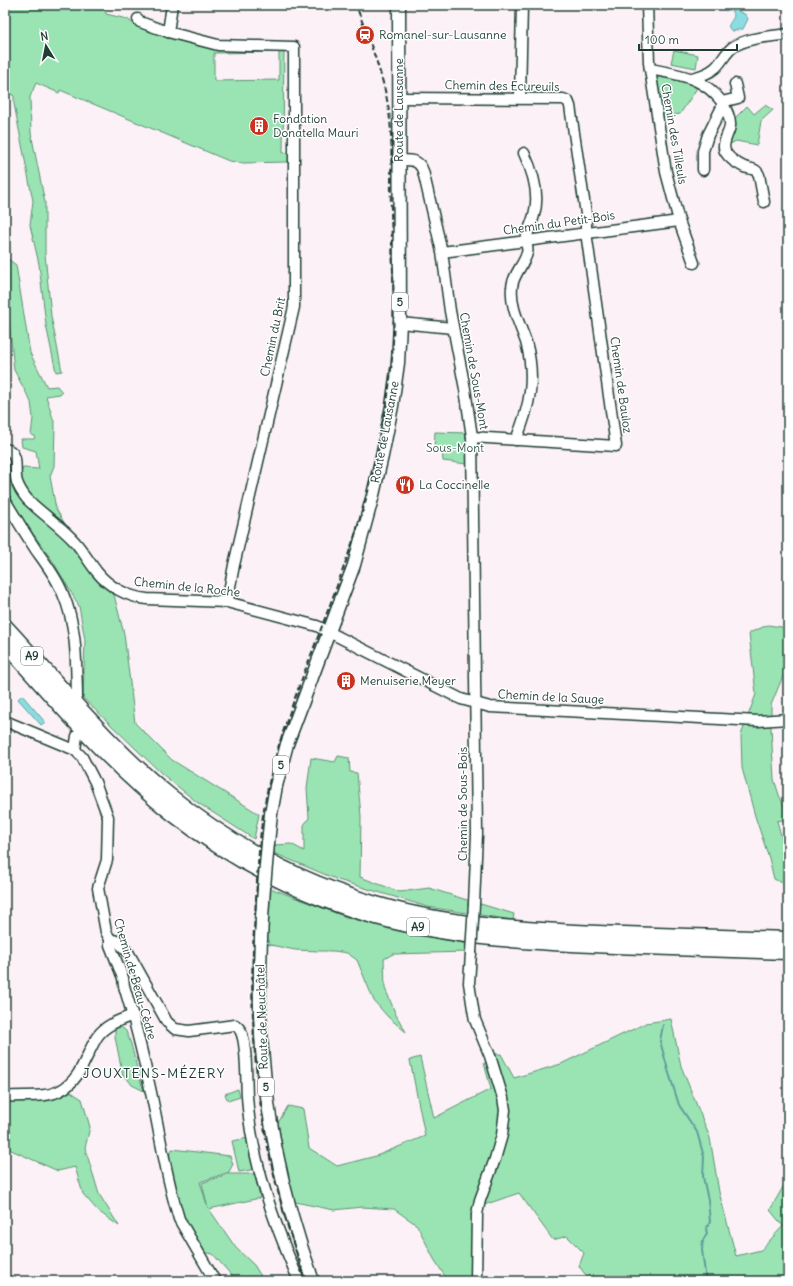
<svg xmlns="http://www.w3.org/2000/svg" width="793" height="1286" font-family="Delius,sans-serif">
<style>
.green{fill:#9ae4b3;stroke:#5c9074;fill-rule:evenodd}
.water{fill:#8bdde1;stroke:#609d9c}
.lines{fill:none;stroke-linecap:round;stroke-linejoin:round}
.stream{stroke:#609d9c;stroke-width:2}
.minor-casing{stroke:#1f3d34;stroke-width:13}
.major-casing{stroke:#1f3d34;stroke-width:15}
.highway-casing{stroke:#1f3d34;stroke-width:17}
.minor{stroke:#fff;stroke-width:10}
.major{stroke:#fff;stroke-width:12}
.highway{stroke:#fff;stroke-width:14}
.rail{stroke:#1f3d34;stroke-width:2;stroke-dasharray:6 3;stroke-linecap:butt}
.minor-bridge-casing{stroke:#1f3d34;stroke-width:13;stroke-linecap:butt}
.major-bridge-casing{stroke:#1f3d34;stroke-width:15;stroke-linecap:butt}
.minor-bridge{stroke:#fff;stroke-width:10}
.major-bridge{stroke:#fff;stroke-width:12}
.labels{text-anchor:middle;stroke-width:3;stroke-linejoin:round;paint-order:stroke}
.shield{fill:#fff;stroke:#627771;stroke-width:1}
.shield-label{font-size:11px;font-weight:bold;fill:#1f3d34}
.poi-label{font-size:12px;fill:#1f3d34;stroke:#fff;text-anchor:start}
.street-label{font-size:12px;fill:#1f3d34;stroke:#fff}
.park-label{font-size:12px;fill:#385e4d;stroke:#fff}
.quarter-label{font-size:14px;letter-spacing:1px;fill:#1f3d34;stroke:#fff}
</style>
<rect width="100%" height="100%" fill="#fcf1f6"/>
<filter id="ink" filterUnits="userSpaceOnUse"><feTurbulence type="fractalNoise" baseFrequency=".025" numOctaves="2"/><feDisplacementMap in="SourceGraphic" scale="8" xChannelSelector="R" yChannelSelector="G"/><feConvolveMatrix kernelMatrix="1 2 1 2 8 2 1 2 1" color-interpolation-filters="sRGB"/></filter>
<g filter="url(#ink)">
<g class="green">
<path d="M5,5H104L106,14L127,19L134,24L172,37L284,45L283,153L291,152V159L287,162L243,163L229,161L60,90L59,93L36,83L30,97L31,133L45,203V254L51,316L62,371L56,372L46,325L39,264L30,225L33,201L14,104V96L9,93L5,97ZM279,52V80L214,81V53Z"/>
<polygon points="674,50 698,55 696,68 671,63"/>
<polygon points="656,75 680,77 699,85 680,114 662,117 655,79"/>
<polygon points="765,105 773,110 761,121 757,145 736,141 718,150 728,125 747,106 754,114"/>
<polygon points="8,259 16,265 30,353 47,387 57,386 62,392 60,394 46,396 55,425 54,466 50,476 56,509 68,529 99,569 114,595 124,634 135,723 172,760 259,814 254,839 198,803 161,773 83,698 85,640 79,606 54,563 19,514 5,492 5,472 10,478 18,478 23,468 39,469 36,451 22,447 21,439 34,439 35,436 31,435 33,418 31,402 14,370 7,299"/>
<polygon points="435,432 467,433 467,464 443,461 442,450 434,449"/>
<polygon points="768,625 788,628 788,669 783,676 771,705 771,728 774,779 779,795 788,815 788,819 777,821 788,860 788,886 774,879 769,858 755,816 742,768 741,735 756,694 749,633"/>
<polygon points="338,756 349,758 350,772 357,773 361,816 360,877 400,892 429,888 467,900 514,914 513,920 428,907 338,880 274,853 275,845 291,844 304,851 304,825 309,818 307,788 311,758 335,762"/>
<polygon points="270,888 346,917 405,932 468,944 467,952 393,954 384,959 385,988 396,1015 406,1032 388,1017 374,1001 357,960 347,953 334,951 320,951 295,950 266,944"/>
<polygon points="671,1019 681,1066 710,1138 719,1192 736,1256 761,1250 783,1226 770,1210 788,1178 788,1281 590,1281 579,1266 584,1253 567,1236 553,1240 519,1193 478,1207 477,1281 448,1281 434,1259 417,1225 394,1209 362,1207 334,1210 295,1202 289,1183 278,1123 288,1106 303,1109 309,1148 337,1166 376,1156 425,1136 410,1060 420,1057 434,1118 491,1089 484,1063 490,1061 494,1054 501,1054 514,1078 561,1064 646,1023"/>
<polygon points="120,1026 126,1031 131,1044 139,1076 144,1091 132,1085 126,1077 123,1076 115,1037 115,1028"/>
<polygon points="238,1089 240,1097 228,1101 225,1094"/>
<polygon points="68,1090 82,1099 90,1127 85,1148 99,1194 119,1226 98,1211 83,1194 75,1167 58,1171 11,1150 5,1145 5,1100"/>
<polygon points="249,1138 256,1169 239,1172 232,1141"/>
<polygon points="172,1149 230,1156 233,1164 229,1172 200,1182 208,1208 202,1183 227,1174 255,1174 260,1198 209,1209 236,1248 254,1265 264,1281 225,1281 232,1276 213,1254 203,1252 176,1206 167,1161"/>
</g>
<g class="water">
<path d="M720,5H736L738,11L746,15L748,19L743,29L732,31C724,25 733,22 734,15L728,6Z"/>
<polygon points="22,695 45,722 41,725 18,699"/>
</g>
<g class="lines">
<polyline class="stream" points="663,1025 660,1041 668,1070 679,1105 697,1132 704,1157 703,1177 708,1200 710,1222 706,1229 707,1234 703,1240 702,1250 706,1281"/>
<defs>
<g id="minor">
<polyline points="647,5 649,63 666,172 679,221 694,263"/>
<polyline points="138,19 140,22 168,32 218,45 294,47 294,307 234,565 227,602"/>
<polyline points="168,32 172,5"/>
<path d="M650,69C680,75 702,76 722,102V107L708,135L703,151V170"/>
<path d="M692,78C701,76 708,74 715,68C722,62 725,53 733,47C749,37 770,37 788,34"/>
<path d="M735,84L738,98L722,102C726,109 731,118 730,126C729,134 720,145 726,153C729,158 738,164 744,167C750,169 756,168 759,175L764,202"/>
<polyline points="399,98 563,99 568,101 570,106 586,214 586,232 616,446 472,437"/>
<polyline points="520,98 522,5"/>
<path d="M399,160C410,160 419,159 423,171L442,252L450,311L465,389L472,437L477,834L474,904"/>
<polyline points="442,252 679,221"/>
<polyline points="400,323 453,328"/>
<path d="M516,440C530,406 536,378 526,342C520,324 510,307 512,287C513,274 524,265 527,253C529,248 525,244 526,239C528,231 532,223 534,215C540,195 533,172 524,153"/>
<path d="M5,449C21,452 13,471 17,482C19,488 23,494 27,499C42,514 61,526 75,542C83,551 89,562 97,572C109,587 128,597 147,599L227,602L317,626L461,699L490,707L758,721L788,719"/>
<path d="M5,500C15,517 25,533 36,550C46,564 57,578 63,594C77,626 76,661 77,695"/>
<path d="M5,721L75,750L82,757L95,782L108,817L107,860L98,888L106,932L110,939V945L123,978L124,986C138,1031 148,1076 157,1122C163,1153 168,1182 177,1212L179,1219L215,1281"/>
<polyline points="75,750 77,736"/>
<path d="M110,939L117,941L128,952L167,1022L175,1029L189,1031L235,1025C238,1027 240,1029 241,1032C247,1044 246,1081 247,1096C251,1160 274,1223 299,1281"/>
<polyline points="471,953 469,983 473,1009 475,1020 490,1056 503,1098 505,1110 502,1135 495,1159 480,1200 477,1214 476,1281"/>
<path d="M5,1097C22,1094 43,1099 59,1091C81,1081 85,1056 97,1037C105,1025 120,1020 133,1015"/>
</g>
<g id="major">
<polyline points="268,843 271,814 276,786 287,744 354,565 373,495 382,456 392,406 398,363 400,323 399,5"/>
<path d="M264,887C261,929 259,972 260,1014C263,1105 282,1196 313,1281"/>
</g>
<g id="highway">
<path d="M5,626C58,683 108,745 169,795C235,848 312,888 394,909C469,928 547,931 623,934C678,936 733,937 788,939"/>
<path d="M5,644C58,703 110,765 173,814C237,864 312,901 391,921C464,939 540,943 615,946C673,948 730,950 788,952"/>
</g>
</defs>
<use href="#minor" class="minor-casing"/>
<use href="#major" class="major-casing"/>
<use href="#highway" class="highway-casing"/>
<use href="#minor" class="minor"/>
<use href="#major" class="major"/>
<use href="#highway" class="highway"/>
<path class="rail" d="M307,1281C274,1197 256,1108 253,1018C251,979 253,940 256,900C258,861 260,821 269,783C277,746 290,711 303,676C321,629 339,582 355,535C375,474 390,406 393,342C395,298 392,254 391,210C390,175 394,140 388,105C382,71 368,38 356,5"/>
<defs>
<polyline id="minor-bridge" points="471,953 474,904"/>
<polyline id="major-bridge" points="264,887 268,843"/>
</defs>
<use href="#minor-bridge" class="minor-bridge-casing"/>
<use href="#major-bridge" class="major-bridge-casing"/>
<use href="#minor-bridge" class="minor-bridge"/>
<use href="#major-bridge" class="major-bridge"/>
</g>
</g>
<defs>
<symbol id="station-disc" viewBox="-11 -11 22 22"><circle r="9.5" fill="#c8321e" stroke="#fff"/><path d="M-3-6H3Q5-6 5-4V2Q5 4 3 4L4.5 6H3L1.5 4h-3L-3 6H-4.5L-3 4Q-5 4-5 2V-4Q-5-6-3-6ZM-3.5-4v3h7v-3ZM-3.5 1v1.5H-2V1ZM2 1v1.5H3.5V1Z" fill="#fff"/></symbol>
<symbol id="building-disc" viewBox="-11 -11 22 22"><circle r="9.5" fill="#c8321e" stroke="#fff"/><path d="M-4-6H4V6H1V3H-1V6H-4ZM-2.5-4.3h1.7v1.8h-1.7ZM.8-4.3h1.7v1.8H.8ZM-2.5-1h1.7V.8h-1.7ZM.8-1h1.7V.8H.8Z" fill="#fff"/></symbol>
<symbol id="restaurant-disc" viewBox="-11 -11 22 22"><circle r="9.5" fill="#c8321e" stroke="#fff"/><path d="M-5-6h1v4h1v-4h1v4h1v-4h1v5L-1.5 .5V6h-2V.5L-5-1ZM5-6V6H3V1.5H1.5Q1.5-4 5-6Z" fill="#fff"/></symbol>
</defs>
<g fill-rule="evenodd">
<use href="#station-disc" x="354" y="24" width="22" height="22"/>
<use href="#building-disc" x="248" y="115" width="22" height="22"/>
<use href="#restaurant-disc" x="394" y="474" width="22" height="22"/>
<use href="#building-disc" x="335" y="670" width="22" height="22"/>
</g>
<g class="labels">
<g class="shield">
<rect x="392" y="293" width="16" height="18" rx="3"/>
<rect x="21" y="647" width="22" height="18" rx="3"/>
<rect x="273" y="756" width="16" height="18" rx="3"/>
<rect x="407" y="918" width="22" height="18" rx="3"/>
<rect x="258" y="1078" width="16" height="18" rx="3"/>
</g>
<g class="shield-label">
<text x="400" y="306">5</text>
<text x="32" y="660">A9</text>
<text x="281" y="769">5</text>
<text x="418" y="931">A9</text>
<text x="266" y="1091">5</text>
</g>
<g class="poi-label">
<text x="379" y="39">Romanel-sur-Lausanne</text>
<text x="273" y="123">Fondation<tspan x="273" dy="14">Donatella Mauri</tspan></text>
<text x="419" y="489">La Coccinelle</text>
<text x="360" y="685">Menuiserie Meyer</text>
</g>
<g class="street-label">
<text transform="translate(502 86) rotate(1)" y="4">Chemin des Ecureuils</text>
<text transform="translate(399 110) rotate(-90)" y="4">Route de Lausanne</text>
<text transform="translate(674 134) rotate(80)" y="4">Chemin des Tilleuls</text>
<text transform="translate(559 223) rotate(-8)" y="4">Chemin du Petit-Bois</text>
<text transform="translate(273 337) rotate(-78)" y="4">Chemin du Brit</text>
<text transform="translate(474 371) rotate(80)" y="4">Chemin de Sous-Mont</text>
<text transform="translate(621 385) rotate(82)" y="4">Chemin de Bauloz</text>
<text transform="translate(385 432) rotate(-79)" y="4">Route de Lausanne</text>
<text transform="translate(187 587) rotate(6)" y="4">Chemin de la Roche</text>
<text transform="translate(551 697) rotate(3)" y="4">Chemin de la Sauge</text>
<text transform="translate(463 804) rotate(-90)" y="4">Chemin de Sous-Bois</text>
<text transform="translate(135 979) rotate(74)" y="4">Chemin de Beau-Cèdre</text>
<text transform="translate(262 1017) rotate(-92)" y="4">Route de Neuchâtel</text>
</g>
<g class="park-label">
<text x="455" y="452">Sous-Mont</text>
</g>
<g class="quarter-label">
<text x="154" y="1078">JOUXTENS-MÉZERY</text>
</g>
</g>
<rect width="793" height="1286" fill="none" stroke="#fff" stroke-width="20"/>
<rect x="10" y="10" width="773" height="1266" fill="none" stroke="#1f3d34" stroke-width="1.5" filter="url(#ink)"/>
<g transform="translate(46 46) rotate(350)" stroke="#ffffff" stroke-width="3" paint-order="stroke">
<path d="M0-3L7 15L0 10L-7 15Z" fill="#1f3d34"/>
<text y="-6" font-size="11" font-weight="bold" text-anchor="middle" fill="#1f3d34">N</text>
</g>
<path d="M639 44v6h98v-6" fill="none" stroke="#1f3d34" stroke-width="2"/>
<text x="645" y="44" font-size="12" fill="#1f3d34" stroke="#ffffff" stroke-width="3" paint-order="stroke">100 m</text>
</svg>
